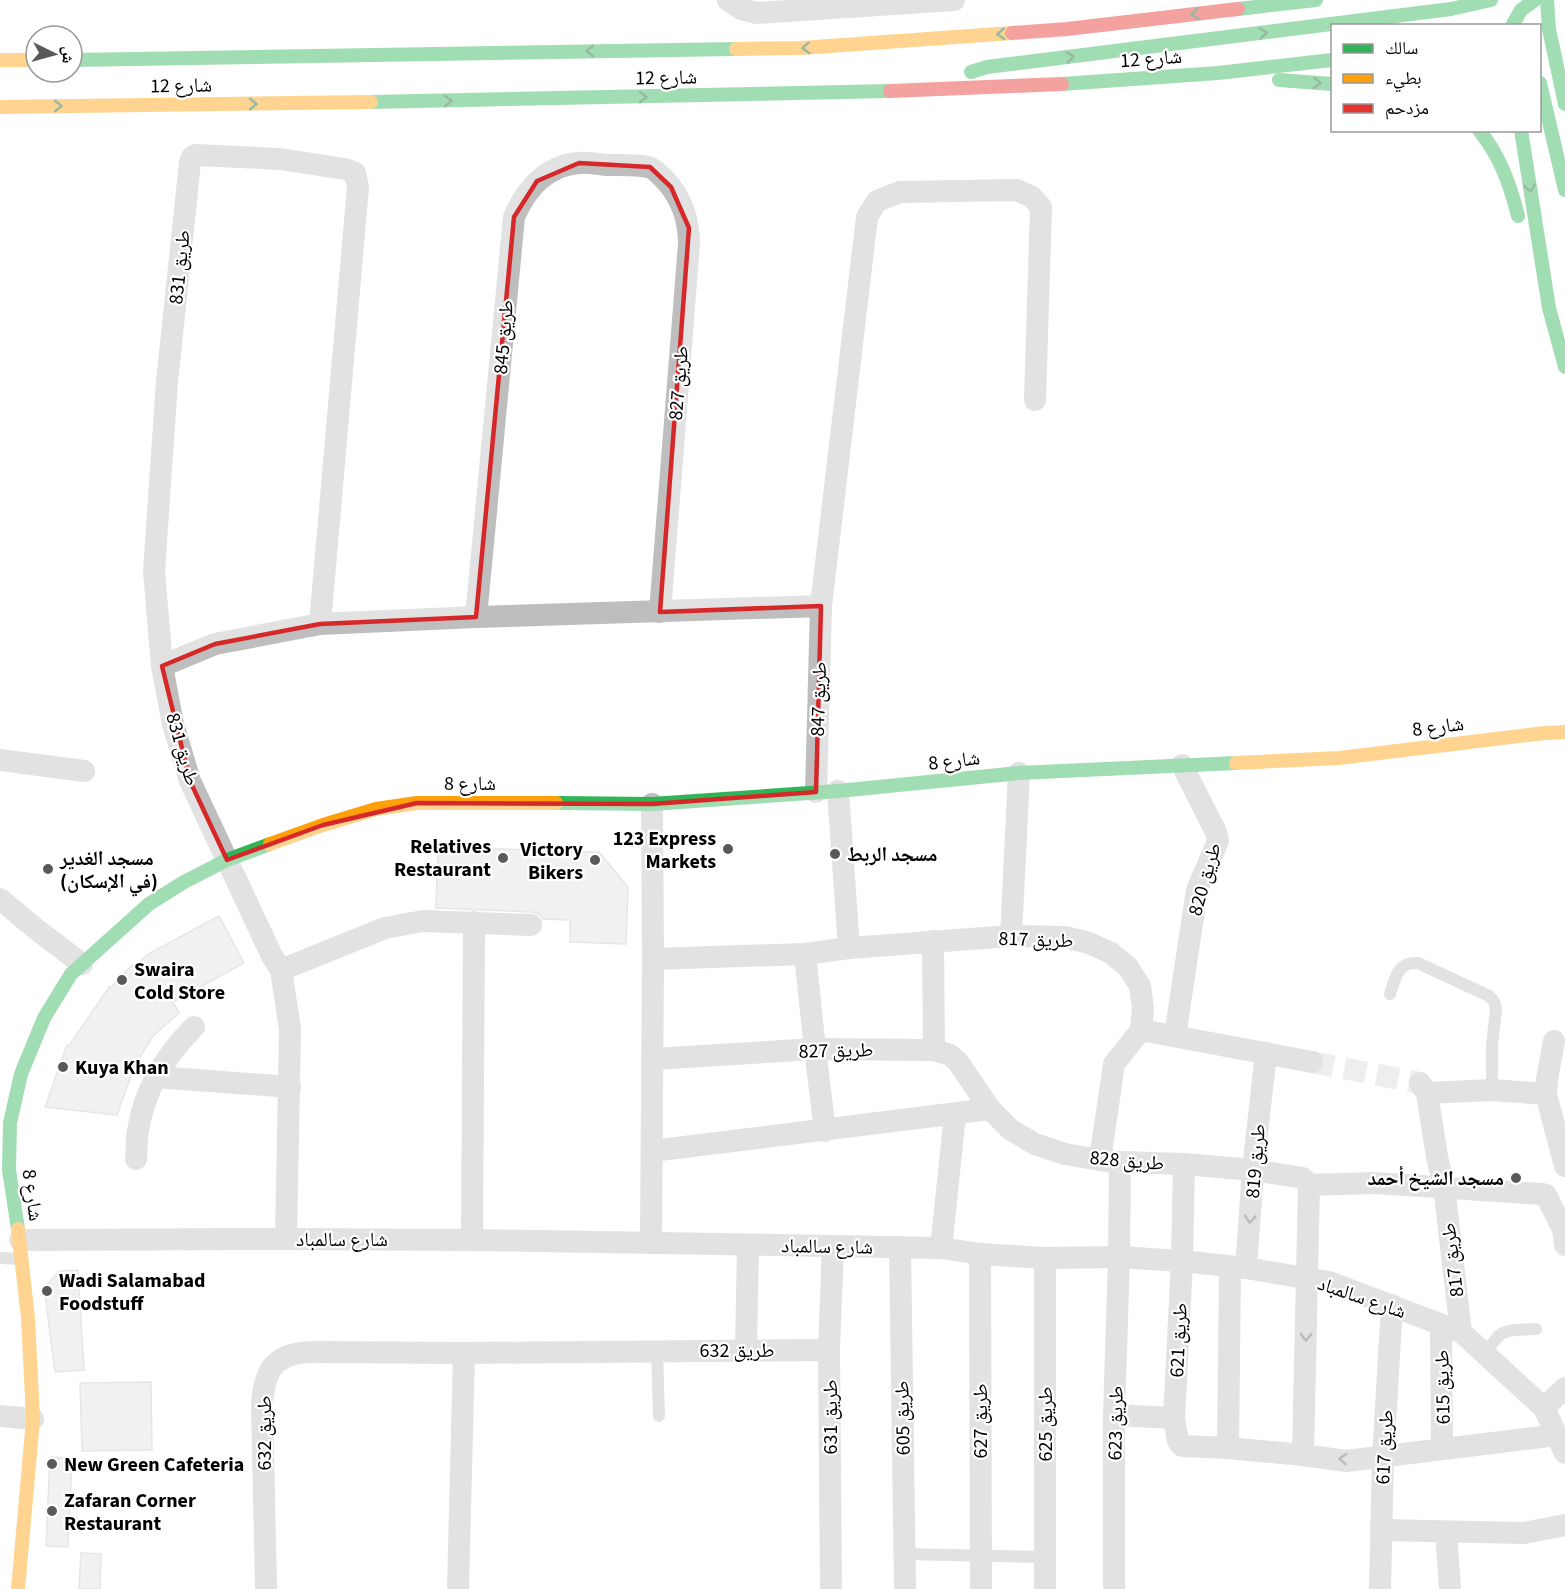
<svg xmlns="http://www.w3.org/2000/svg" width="1565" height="1589" font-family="'Source Sans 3','Noto Naskh Arabic',sans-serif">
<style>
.building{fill:#dfdfdf;stroke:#c7c7c7;stroke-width:1.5}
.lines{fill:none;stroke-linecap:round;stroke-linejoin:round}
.street-tunnel{stroke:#d9d9d9;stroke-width:22;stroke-dasharray:22 11;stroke-linecap:butt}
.lane{stroke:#bebebe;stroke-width:12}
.street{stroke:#bebebe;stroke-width:22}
.fast{stroke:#30b455;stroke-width:14}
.slow{stroke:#ff9f0a;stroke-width:14}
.jam{stroke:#e5322d;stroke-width:14}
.oneway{stroke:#1a632f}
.oneway2{stroke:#686868}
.marked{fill:none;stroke:#d62828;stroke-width:4.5;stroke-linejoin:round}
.poi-dot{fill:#595959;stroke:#fff;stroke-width:2}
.labels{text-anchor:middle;stroke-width:4.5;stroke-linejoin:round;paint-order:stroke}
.street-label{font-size:20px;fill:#000;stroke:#fff}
.poi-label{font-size:20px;font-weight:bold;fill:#000;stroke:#fff;text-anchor:start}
</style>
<rect width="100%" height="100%" fill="#fff"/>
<g class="building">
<polygon points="438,847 599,852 628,887 626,944 570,942 570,920 543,919 539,914 532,912 436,908"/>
<polygon points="219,916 244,963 173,1002 179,1013 153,1036 135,1065 117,1115 45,1107 67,1045 69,1046 109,987 110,988 132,965 134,967 148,954"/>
<polygon points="78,1270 84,1370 55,1372 44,1288 59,1271"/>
<polygon points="151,1382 152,1450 82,1451 80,1383"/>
<polygon points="50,1457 72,1458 68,1547 46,1546"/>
<polygon points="81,1553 101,1554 100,1589 79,1589"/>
</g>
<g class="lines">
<polyline class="street-tunnel" points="1312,1062 1420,1083"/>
<g class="lane">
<path d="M1390,994C1396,977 1397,962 1418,963L1489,996C1494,1000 1495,1003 1496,1009L1492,1046V1090"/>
<polyline points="0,1258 20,1259"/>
<polyline points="657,1351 659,1416"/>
<path d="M1486,1356C1499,1326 1507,1331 1536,1329"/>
<polyline points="904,1554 1045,1557"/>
</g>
<g class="street">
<polyline points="728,0 741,9 757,13 954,0"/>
<path d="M476,617L514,217C526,189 546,166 578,163C587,162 597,164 606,165C619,165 635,164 648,167C654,168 661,176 666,181C682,199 689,220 689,244L660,612"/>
<polyline points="162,666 215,644 320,624 476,617 821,606"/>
<polyline points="0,760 84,771"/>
<polyline points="838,791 849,948"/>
<polyline points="816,792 821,606 867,217 877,201 900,192 1017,190 1032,197 1041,207 1035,400"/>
<polyline points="0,899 36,929 82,964"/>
<polyline points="1011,936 1019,773"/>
<polyline points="933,941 934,1050"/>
<polyline points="805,954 815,1049 825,1131"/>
<polyline points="653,959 805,954 849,948 1011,936 1065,937 1089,943 1111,953 1128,967 1140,986 1143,1008 1141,1030 1312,1062"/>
<polyline points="281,970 385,928 423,921 531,925"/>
<polyline points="1175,1036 1197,890 1218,841 1216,832 1182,765"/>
<polyline points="1554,1041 1547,1079 1546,1094 1565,1166"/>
<polyline points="653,1059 815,1049 934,1050 950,1055 958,1062 990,1109 1011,1130 1035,1144 1065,1154 1100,1160 1120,1162 1184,1164 1253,1170 1303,1178 1309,1185"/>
<polyline points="156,1077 290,1087"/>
<polyline points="1420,1083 1427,1093 1437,1157 1444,1187 1461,1332"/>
<polyline points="1427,1093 1492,1090 1546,1094"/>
<polyline points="652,1151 990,1109"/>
<path d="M136,1159C137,1150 136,1141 138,1131C144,1090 166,1055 194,1027"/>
<polyline points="1100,1160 1114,1064 1141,1030"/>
<polyline points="1184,1164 1182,1261 1174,1418 1178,1441 1182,1446 1228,1448 1303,1455 1346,1461 1557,1435"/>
<polyline points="1309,1185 1375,1183 1542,1194 1546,1195 1563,1229 1565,1245"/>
<polyline points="286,1239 290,1029 281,970 272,956 190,781 173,724 162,666 154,571 167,382 190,162 192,157 196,155 280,159 345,169 355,173 358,187 320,624"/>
<polyline points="20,1240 286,1239 472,1240 833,1246 941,1248 980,1254 1045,1258 1119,1257 1182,1261 1246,1268 1329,1282 1461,1332 1544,1408 1565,1453"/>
<polyline points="472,1240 474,922"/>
<polyline points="651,1243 653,959 652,804"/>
<polyline points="900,1247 905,1589"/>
<polyline points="941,1248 955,1115"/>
<polyline points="980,1254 981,1589"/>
<polyline points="1246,1268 1253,1170 1266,1053"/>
<polyline points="1441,1326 1442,1449"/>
<polyline points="746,1350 748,1245"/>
<polyline points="1544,1408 1565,1388"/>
<polyline points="1114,1415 1174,1418"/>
<polyline points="0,1416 33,1419"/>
<polyline points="1228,1448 1230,1268"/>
<polyline points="1303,1455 1309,1185"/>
<polyline points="1381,1530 1524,1533 1565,1525"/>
<polyline points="1446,1532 1450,1589"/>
<path d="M266,1589L262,1405C264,1368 276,1352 315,1352L464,1353L829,1350"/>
<polyline points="458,1589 464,1353"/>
<polyline points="831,1589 829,1350 833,1246"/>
<polyline points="1045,1589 1045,1258"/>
<polyline points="1114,1589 1114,1415 1119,1257 1120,1162"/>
<polyline points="1380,1589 1383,1457 1392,1305"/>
</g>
<g class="fast">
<polyline points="1547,0 1549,29 1565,104"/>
<polyline points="1238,9 1316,0"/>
<polyline points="1512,26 1521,10 1535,0"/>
<polyline points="72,60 736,49"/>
<polyline points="971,72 987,67 1451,9 1491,0"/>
<polyline points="1279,80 1332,84"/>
<polyline points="1540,83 1565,190"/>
<polyline points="1062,84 1218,73 1332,60"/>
<polyline points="371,102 890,91"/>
<path d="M1479,130C1500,156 1510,184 1518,216"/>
<polyline points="1521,130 1549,308 1565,367"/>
<polyline points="556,803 652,804 838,791 1019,773 1236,763"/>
<polyline points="18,1229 9,1170 10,1123 21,1074 44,1018 71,974 149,904 184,882 227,860 270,844"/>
</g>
<g class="slow">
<polyline points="736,49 801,48 1012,33"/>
<polyline points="0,60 36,60"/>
<polyline points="0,107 371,102"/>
<polyline points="1236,763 1339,758 1545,733 1565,732"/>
<polyline points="270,844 323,825 376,809 417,803 556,803"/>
<polyline points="18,1589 33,1419 28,1318 18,1229"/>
</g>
<g class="jam">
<polyline points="1012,33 1067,29 1238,9"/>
<polyline points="890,91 1062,84"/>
</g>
</g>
<defs><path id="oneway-chevron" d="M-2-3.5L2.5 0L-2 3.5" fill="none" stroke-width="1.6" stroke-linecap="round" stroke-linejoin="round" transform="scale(1.5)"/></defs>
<g class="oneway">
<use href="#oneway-chevron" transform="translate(1195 14) rotate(173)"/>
<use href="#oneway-chevron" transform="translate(1263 33) rotate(-7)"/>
<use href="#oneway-chevron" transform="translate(1001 34) rotate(176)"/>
<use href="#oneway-chevron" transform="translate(806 48) rotate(177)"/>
<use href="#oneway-chevron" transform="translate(590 51) rotate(179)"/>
<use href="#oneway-chevron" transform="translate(1070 57) rotate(-7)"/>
<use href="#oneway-chevron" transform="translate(1317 83) rotate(3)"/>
<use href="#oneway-chevron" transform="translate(643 97) rotate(-1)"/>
<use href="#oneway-chevron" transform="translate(448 101) rotate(-1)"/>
<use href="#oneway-chevron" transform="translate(253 104) rotate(-1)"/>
<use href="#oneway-chevron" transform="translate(58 106) rotate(-1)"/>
<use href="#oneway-chevron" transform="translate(1530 188) rotate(81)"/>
</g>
<g class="oneway2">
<use href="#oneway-chevron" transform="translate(1250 1219) rotate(94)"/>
<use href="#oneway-chevron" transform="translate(1306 1337) rotate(91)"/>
<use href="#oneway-chevron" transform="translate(1343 1459) rotate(-176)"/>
</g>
<path d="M0 0H1565V1589H0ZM579,163L650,167L671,187L689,228L660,612L821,606L816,792L652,804L417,803L323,825L227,860L190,781L162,666L215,644L320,624L476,617L514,217L537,181Z" fill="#fff" fill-opacity=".55" fill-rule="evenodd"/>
<path class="marked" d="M579,163L650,167L671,187L689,228L660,612L821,606L816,792L652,804L417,803L323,825L227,860L190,781L162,666L215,644L320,624L476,617L514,217L537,181Z"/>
<g class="poi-dot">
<circle cx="728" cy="849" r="6"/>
<circle cx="835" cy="854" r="6"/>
<circle cx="503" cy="858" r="6"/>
<circle cx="595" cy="860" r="6"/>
<circle cx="48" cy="869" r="6"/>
<circle cx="122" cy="980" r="6"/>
<circle cx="63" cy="1067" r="6"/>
<circle cx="1516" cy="1178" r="6"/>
<circle cx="47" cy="1291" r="6"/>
<circle cx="52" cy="1464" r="6"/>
<circle cx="52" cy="1511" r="6"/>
</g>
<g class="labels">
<g class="street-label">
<text transform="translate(1151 58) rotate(-4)" y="7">شارع 12</text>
<text transform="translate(666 77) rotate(-1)" y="7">شارع 12</text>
<text transform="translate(181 85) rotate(-1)" y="7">شارع 12</text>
<text transform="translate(179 267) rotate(-84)" y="7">طريق 831</text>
<text transform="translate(503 337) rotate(-85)" y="7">طريق 845</text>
<text transform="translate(678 383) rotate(-85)" y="7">طريق 827</text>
<text transform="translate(818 699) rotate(-88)" y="7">طريق 847</text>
<text transform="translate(1438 726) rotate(-7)" y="7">شارع 8</text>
<text transform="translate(183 749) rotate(74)" y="7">طريق 831</text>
<text transform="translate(954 760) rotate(-6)" y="7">شارع 8</text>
<text x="470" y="790">شارع 8</text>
<text transform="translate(1204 879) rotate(-74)" y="7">طريق 820</text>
<text transform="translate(1036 939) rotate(2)" y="7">طريق 817</text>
<text transform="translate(836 1050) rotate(-1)" y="7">طريق 827</text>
<text transform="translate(1127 1160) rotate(5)" y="7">طريق 828</text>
<text transform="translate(1255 1161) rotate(-85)" y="7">طريق 819</text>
<text transform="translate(33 1195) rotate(82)" y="7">شارع 8</text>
<text x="342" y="1246">شارع سالمباد</text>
<text transform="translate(827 1246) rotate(1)" y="7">شارع سالمباد</text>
<text transform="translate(1452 1260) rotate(-97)" y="7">طريق 817</text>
<text transform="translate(1362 1297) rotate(19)" y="7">شارع سالمباد</text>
<text transform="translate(1178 1340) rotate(-87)" y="7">طريق 621</text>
<text x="737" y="1357">طريق 632</text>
<text transform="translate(1442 1387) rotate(-91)" y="7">طريق 615</text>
<text transform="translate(830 1417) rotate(-90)" y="7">طريق 631</text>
<text transform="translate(902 1418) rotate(-91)" y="7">طريق 605</text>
<text transform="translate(980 1421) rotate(-90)" y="7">طريق 627</text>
<text transform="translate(1115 1423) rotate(-89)" y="7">طريق 623</text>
<text transform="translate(1045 1424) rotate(-90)" y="7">طريق 625</text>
<text transform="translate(264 1433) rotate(-90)" y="7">طريق 632</text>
<text transform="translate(1384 1447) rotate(-87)" y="7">طريق 617</text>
</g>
<g class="poi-label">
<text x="716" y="845" text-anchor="end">123 Express<tspan x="716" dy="23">Markets</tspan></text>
<text x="491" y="853" text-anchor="end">Relatives<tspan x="491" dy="23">Restaurant</tspan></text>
<text x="583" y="856" text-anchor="end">Victory<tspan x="583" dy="23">Bikers</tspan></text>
<text x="847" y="861">مسجد الربط</text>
<text x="60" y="865">مسجد الغدير<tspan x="60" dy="23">(في الإسكان)</tspan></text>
<text x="134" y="976">Swaira<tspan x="134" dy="23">Cold Store</tspan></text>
<text x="75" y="1074">Kuya Khan</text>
<text x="1504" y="1185" text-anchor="end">مسجد الشيخ أحمد</text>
<text x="59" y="1287">Wadi Salamabad<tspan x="59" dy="23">Foodstuff</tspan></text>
<text x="64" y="1471">New Green Cafeteria</text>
<text x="64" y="1507">Zafaran Corner<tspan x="64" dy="23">Restaurant</tspan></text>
</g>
</g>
<rect x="1331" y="24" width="210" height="108" fill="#ffffff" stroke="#999999" stroke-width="1.5"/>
<rect x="1343" y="44" width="30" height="9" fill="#30b455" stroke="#999999" stroke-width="1.5"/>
<text x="1385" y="54" font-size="18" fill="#000000">سالك</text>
<rect x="1343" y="74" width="30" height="9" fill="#ff9f0a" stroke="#999999" stroke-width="1.5"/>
<text x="1385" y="84" font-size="18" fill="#000000">بطيء</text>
<rect x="1343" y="104" width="30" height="9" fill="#e5322d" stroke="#999999" stroke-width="1.5"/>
<text x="1385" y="114" font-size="18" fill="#000000">مزدحم</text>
<g transform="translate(54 54) rotate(95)"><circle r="28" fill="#ffffff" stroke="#999999" stroke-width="1.5"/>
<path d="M0-4.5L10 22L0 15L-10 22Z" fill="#595959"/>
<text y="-9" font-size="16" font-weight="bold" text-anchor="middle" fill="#000000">ش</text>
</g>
</svg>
